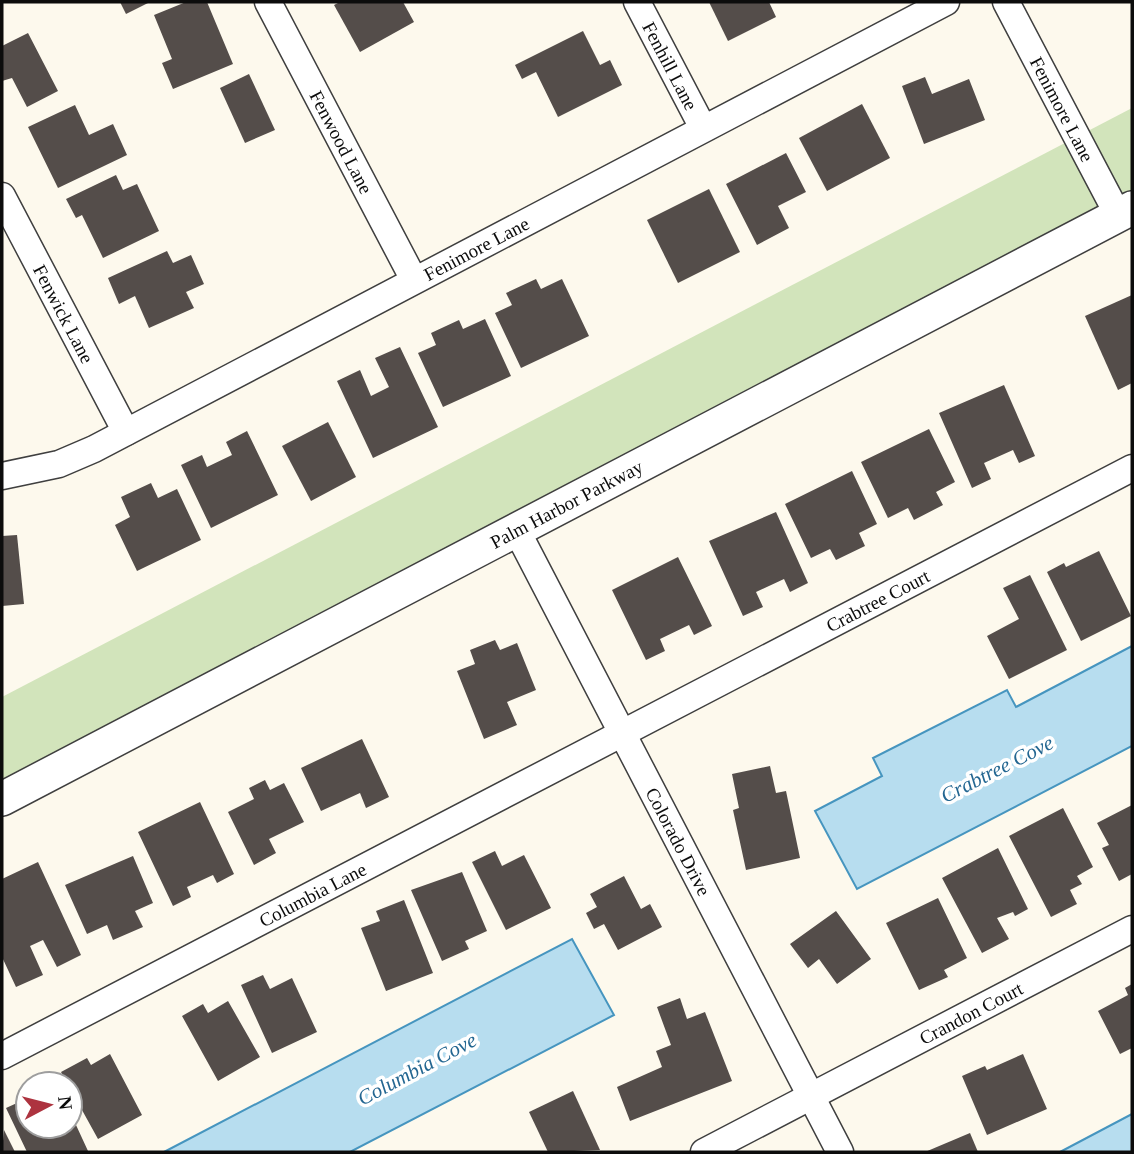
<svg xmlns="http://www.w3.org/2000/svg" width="1134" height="1154" font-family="Georgia,serif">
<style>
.green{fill:#d2e4bb}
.water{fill:#b7ddef;stroke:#4695bf;stroke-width:2}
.building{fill:#544d4a}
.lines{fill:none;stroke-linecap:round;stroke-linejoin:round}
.minor-casing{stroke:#3f3f3f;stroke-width:29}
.tertiary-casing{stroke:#3f3f3f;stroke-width:36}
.minor{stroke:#fff;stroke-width:26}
.tertiary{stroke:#fff;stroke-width:33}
.labels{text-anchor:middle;stroke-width:7;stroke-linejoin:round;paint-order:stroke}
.street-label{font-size:19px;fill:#0c0c0c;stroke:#fff}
.water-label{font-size:21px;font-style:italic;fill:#236691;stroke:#fff}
</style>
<rect width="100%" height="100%" fill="#fdf9ed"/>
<polygon class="green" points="1132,108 1132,194 2,785 2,697"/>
<g class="water">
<polygon points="1132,646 1132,746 857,889 815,811 882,776 873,758 1007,690 1016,707"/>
<polygon points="572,939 614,1015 350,1152 164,1152"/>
<polygon points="1132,1114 1132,1152 1060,1152"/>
</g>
<g class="building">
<polygon points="120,2 150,2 126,14"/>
<polygon points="186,2 207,2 233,64 173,89 162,63 172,59 154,15"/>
<polygon points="340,2 403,2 414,22 360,52 334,5"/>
<polygon points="709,2 769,2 776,17 728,41"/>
<polygon points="583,31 600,65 610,60 622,85 558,117 536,72 522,79 515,65"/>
<polygon points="28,33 58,91 27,107 12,78 2,81 2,46"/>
<polygon points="249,74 275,130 245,143 220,88"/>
<polygon points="925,77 932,94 969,79 985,120 924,144 902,86"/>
<polygon points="862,104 890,158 827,191 799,138"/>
<polygon points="75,105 89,135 113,124 127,155 58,188 28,127"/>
<polygon points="786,153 806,192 778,206 789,228 757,245 726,184"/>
<polygon points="116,175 123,190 137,184 159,231 103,258 82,215 76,218 66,199"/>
<polygon points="709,189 740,252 678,283 647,220"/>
<polygon points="167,251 173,263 191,255 204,284 186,292 194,308 149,328 135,296 119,304 108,278"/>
<polygon points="536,279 541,289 562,279 589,336 521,368 495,313 512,305 506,293"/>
<polygon points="1132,295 1132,383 1118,390 1085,316"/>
<polygon points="485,319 511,376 443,407 418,353 436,345 431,333 459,320 463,329"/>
<polygon points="400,347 438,427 373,458 337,381 360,370 371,396 389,387 375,358"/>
<polygon points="1004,385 1035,456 1019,463 1013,450 984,463 991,479 972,488 939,413"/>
<polygon points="328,422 356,477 311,501 282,446"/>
<polygon points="929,429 955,482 936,492 943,505 914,520 908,508 888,518 861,462"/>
<polygon points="247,431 278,495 211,528 181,465 202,455 207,467 232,455 226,442"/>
<polygon points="852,471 877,524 859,533 865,546 836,560 830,549 811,558 785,504"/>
<polygon points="151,483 158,498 177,489 201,540 137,571 115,525 130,517 121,497"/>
<polygon points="776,512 808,583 790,592 784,579 756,592 763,607 743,616 709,541"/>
<polygon points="17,535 24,604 2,606 2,536"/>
<polygon points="1099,551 1131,616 1081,641 1047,572 1064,563 1066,567"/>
<polygon points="678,557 712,626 694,635 689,625 660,639 665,651 646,660 612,590"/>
<polygon points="1030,575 1067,650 1009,679 987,636 1019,619 1003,588"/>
<polygon points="495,640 500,650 517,643 536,690 507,702 517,725 484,739 457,671 475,664 470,650"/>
<polygon points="362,739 389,797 366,808 360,793 321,811 301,768"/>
<polygon points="770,766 776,793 786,791 800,858 746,870 733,810 739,808 732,774"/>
<polygon points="265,780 270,790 284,783 304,822 269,839 276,853 254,865 228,812 254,799 249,788"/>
<polygon points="200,802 234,874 217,883 213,875 187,887 191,897 173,906 138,832"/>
<polygon points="1132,805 1132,874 1119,881 1102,848 1109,845 1097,823"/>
<polygon points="1063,808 1093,867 1077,876 1082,884 1070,890 1077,904 1051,917 1009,836"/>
<polygon points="998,848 1028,909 1015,916 1013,912 997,918 1009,939 982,953 942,878"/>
<polygon points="495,851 502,866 524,855 551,908 506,930 472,862"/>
<polygon points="133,856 153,903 135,911 143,927 113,940 107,925 87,934 65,885"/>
<polygon points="38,862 81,955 57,967 43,940 30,946 43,975 16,987 2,957 2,879"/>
<polygon points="462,872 487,931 465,941 469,949 442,961 411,890"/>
<polygon points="624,876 641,909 650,904 662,927 618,950 604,924 594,929 586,913 597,907 590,894"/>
<polygon points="938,898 967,958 944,970 948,977 919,990 886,923"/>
<polygon points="404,900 433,973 386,991 361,928 380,921 376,911"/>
<polygon points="836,911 871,959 837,984 819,959 808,968 790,944"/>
<polygon points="263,975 270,989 292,978 317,1032 272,1053 241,985"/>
<polygon points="1132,984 1132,1048 1120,1054 1098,1011 1128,995 1125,988"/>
<polygon points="680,998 687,1019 705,1012 732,1081 630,1121 617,1087 662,1067 656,1051 671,1045 657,1007"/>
<polygon points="228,1001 260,1057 218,1081 182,1016 203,1004 208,1013"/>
<polygon points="110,1054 142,1115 98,1139 61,1072 87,1058 91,1065"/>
<polygon points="1023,1054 1047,1109 987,1135 962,1076 985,1066 987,1070"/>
<polygon points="573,1091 600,1150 548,1152 529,1112"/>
<polygon points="28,1098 28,1126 70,1126 70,1112 88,1151 27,1152 6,1108"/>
<polygon points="4,1130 15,1152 2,1152"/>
<polygon points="970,1133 978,1152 925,1152"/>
</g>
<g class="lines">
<defs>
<g id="minor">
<path id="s1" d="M268,2L414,280"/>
<path id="s2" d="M637,2L703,128"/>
<path id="s3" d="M1006,2L1118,215"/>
<path id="s4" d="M2,196L126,432"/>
<path id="s5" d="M2,476L59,464L94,449L946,2"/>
<path id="s6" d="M517,531L840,1152"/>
<path id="s7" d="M2,1056L1132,468"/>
<path id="s8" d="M704,1152L1132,929"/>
</g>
<g id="tertiary">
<path id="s9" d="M2,799L1132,208"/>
</g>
</defs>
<use href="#minor" class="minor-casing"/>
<use href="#tertiary" class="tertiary-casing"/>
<use href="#minor" class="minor"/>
<use href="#tertiary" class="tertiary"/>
</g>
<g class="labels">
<g class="street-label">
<text dy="7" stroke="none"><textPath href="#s2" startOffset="72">Fenhill Lane</textPath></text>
<text dy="7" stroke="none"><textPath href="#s3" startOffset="121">Fenimore Lane</textPath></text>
<text dy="7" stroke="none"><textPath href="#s1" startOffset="158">Fenwood Lane</textPath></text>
<text dy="7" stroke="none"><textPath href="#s5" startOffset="528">Fenimore Lane</textPath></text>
<text dy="7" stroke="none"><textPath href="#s4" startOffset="133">Fenwick Lane</textPath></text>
<text dy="7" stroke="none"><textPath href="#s9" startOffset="637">Palm Harbor Parkway</textPath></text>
<text dy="7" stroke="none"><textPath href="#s7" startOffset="987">Crabtree Court</textPath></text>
<text dy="7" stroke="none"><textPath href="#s6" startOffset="350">Colorado Drive</textPath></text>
<text dy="7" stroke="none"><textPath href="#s7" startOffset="350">Columbia Lane</textPath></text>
<text dy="7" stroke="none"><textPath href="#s8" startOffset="301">Crandon Court</textPath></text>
</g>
<g class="water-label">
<text transform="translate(997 769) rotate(-27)" y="7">Crabtree Cove</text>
<text transform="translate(417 1069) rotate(-28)" y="7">Columbia Cove</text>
</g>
</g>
<rect width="1134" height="1154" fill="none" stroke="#0c0c0c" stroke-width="7"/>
<g transform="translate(49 1105) rotate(83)"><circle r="33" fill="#ffffff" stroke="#9e9e9e" stroke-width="2"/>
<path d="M0-5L12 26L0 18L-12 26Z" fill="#ad333f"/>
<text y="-10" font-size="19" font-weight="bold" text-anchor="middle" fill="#0c0c0c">N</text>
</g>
</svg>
